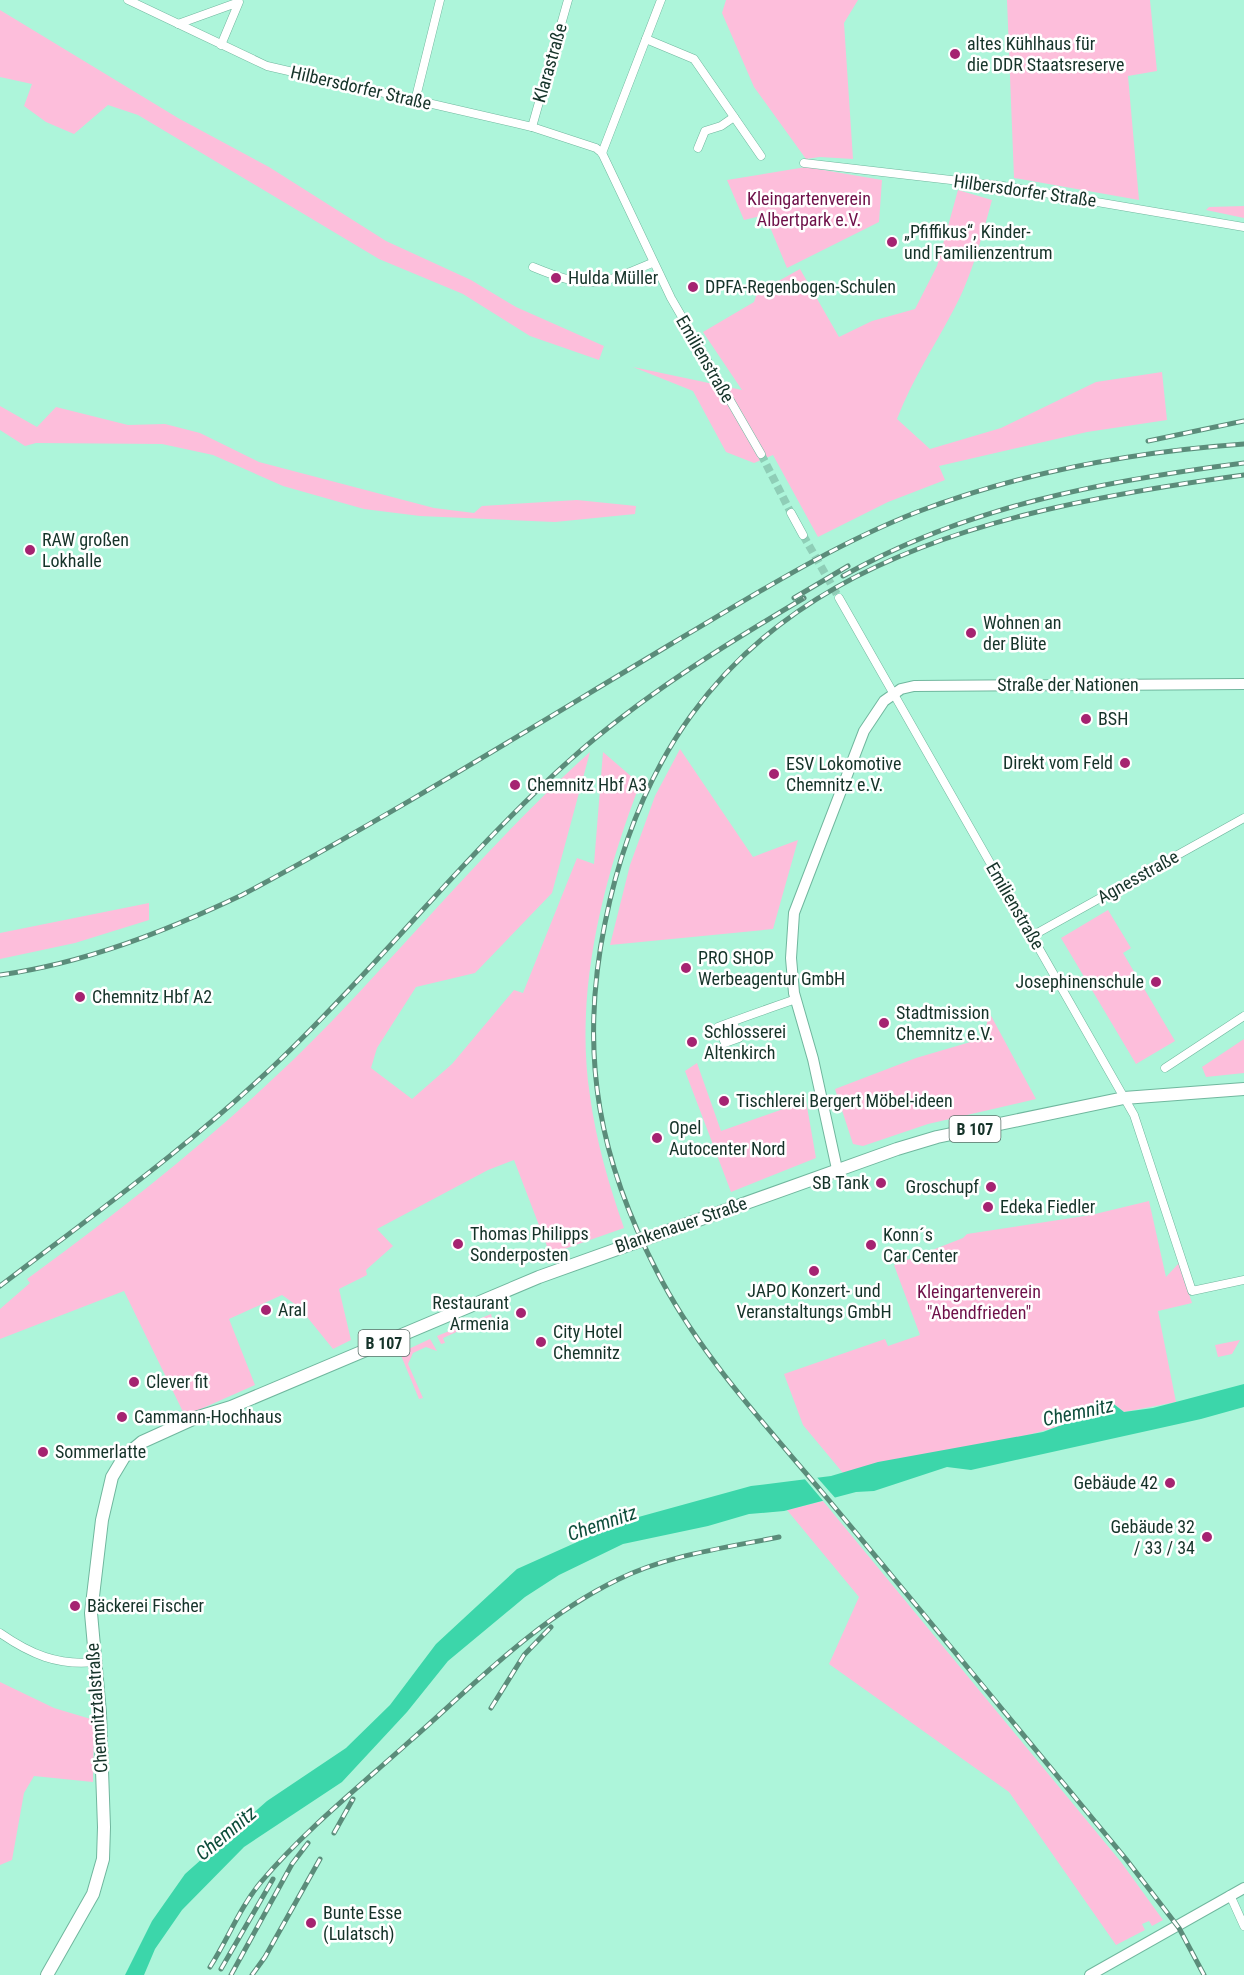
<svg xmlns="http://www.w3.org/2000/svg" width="1244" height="1975" font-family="'Roboto Condensed',sans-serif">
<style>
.green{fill:#fdbedb}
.water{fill:#3cd6aa}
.pier{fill:#adf5da}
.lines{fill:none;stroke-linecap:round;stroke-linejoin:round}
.minor-tunnel{stroke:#8fceb7;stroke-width:8;stroke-dasharray:8 4;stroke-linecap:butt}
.minor-casing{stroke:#70b79e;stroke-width:9}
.secondary-casing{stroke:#70b79e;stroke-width:12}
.primary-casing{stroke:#70b79e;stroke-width:14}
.minor{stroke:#fff;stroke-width:8}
.secondary{stroke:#fff;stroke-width:10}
.primary{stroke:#fff;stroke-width:12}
.rail-casing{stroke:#5b8c7a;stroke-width:5}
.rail{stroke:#fff;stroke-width:3;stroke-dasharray:9;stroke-linecap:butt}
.poi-dot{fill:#a52371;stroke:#fff;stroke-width:2}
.labels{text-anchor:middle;stroke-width:5;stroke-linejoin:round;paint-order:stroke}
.shield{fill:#fff;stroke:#5b7069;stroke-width:1.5}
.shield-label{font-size:16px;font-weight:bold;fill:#153329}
.poi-label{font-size:18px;fill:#153329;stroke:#fff;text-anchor:start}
.street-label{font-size:18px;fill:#153329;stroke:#fff}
.park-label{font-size:18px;fill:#6e1049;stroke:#fff}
.water-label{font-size:20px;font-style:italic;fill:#0f4e3c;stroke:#fff}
</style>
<rect width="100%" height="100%" fill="#adf5da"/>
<g class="green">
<polygon points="726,0 858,0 844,23 853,159 820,157 806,159 754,87 722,13"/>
<polygon points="1007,0 1150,0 1157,71 1128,76 1139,200 1014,178"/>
<polygon points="0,10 178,118 269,167 386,241 471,280 516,307 604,346 599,360 530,336 463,294 379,259 138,115 108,105 74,134 46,122 24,106 32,84 0,77"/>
<polygon points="806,167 882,180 879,222 787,268 765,215 744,220 727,180"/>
<path d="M958,190L992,200C982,236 972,276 954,309C934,347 913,378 897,419L930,449L1001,428L1096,382L1162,372L1167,420L1087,432L939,466L945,480L888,502L818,537L773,455L754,463L726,452L693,391L633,367L742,390L703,332L754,302L757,293L800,269L839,337L872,321L915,309L937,266Z"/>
<polygon points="1244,206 1244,218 1206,210 1209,207"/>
<polygon points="0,406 37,427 56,407 128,425 165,424 200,433 259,462 434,508 474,513 482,506 577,500 636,506 635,514 555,522 420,516 364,509 283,486 213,455 162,444 36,443 25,446 0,430"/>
<polygon points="680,749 753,857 798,840 773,929 610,945 630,865 655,796"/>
<path d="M590,752L552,893L475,973L416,987L377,1048L371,1068L412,1099L452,1064L514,990L523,993L577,858L594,864L603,752L640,784C603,879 574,993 590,1096C596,1141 609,1185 624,1228L550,1254L514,1160L488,1170L377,1229L393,1246L366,1270L367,1275L339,1289L351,1340L333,1349L299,1307L282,1295L229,1319L255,1385L185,1416L124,1291L0,1339V1309L30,1283L27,1279C135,1200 239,1117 332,1021C418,931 497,836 590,752Z"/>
<polygon points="149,903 149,920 75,943 0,959 0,933"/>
<polygon points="1108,910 1131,948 1123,953 1175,1041 1136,1064 1061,938"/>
<polygon points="989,1012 1036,1099 928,1124 863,1146 853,1144 835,1089 916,1058 984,1038"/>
<polygon points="1244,1039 1244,1073 1206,1077 1202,1067"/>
<polygon points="697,1063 721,1131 806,1101 816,1158 731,1192 685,1071"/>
<path d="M1149,1201L1166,1277L1179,1263L1192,1303L1158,1311L1176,1402L1124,1412L1112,1402L1110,1405L1103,1400L1098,1402L1096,1412C1017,1448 926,1448 843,1473L803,1425L784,1374L885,1339L888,1346L920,1335L894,1265L963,1238L967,1234L1091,1215Z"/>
<polygon points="491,1314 493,1322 490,1323 488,1318 443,1338 445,1343 441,1344 437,1336"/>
<polygon points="430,1339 437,1351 426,1347 413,1353 408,1364 423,1398 419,1399 400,1353"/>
<polygon points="1240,1340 1232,1354 1218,1357 1215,1345"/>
<polygon points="823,1501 1121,1862 1163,1920 1152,1926 1149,1921 1142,1924 1145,1930 1116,1945 1009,1792 829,1664 859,1597 787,1510"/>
<polygon points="0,1682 54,1708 94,1720 93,1782 34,1776 24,1793 12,1860 0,1865"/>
</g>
<polygon class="water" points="1244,1384 1244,1407 1201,1419 971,1470 947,1467 874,1491 856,1492 784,1511 749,1514 708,1526 623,1544 559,1575 525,1597 448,1661 407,1712 342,1782 244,1847 182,1910 155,1949 144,1975 125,1975 152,1921 185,1874 267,1801 346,1748 390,1705 436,1644 517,1569 624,1521 751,1486 831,1476 878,1462 1043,1432 1096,1412 1098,1402 1103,1400 1109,1404 1111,1402 1124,1412 1153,1408"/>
<polygon class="pier" points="815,1475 837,1500 825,1503 803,1477"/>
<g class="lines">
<g class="minor-tunnel">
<polyline points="761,454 791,513"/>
<polyline points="803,535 839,598"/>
</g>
<defs>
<g id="minor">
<polyline points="128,0 267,66 532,127 596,148 602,153"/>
<polyline points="178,24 239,2 221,45"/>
<polyline points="646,39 694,59 761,156"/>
<polyline points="415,101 440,0"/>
<polyline points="532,127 568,0"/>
<polyline points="698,148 705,131 721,126 734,117"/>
<polyline points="602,153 671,298 761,454"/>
<polyline points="602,153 661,0"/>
<polyline points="804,163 1003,186 1244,227"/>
<path d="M533,267C589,290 597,286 652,263"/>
<polyline points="791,513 803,535"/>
<polyline points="839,598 1134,1115 1192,1291 1244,1280"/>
<polyline points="1032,936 1244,818"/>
<path d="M733,1022L739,1038L725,1043L718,1027C744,1017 770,1008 796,999"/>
<polyline points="1165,1068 1244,1016"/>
<path d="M0,1633C30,1654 58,1666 95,1662"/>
<polyline points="1230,1895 1244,1926"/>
</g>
<g id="secondary">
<polyline points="837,1169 813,1059 794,993 791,958 794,913 864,731 884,701 901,689 914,686 1244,684"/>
<polyline points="1090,1975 1244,1888"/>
</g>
<polyline id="primary" points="47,1975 93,1894 103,1859 104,1827 100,1713 91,1613 102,1520 112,1477 124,1457 142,1442 195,1418 231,1407 539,1277 897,1149 937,1137 1124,1098 1244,1089"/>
</defs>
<use href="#minor" class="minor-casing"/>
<use href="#secondary" class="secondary-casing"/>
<use href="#primary" class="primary-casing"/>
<use href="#minor" class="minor"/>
<use href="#secondary" class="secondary"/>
<use href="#primary" class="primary"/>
<defs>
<g id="rail">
<polyline points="1148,441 1244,421"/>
<path d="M843,576C967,506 1104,481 1244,463"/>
<polyline points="794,598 848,566"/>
<path d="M0,975C85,963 164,932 242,895C388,817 529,729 671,644C751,597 830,546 917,512C1022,472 1132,452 1244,444"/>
<path d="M0,1286C96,1213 195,1142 282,1058C382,962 468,851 571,759C642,696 723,646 804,598"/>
<polyline points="491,1708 524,1655 551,1627"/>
<polyline points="334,1833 353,1799"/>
<path d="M210,1967C228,1939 240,1907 261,1882C305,1830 360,1786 410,1741C476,1683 537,1619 617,1580C667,1555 725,1548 779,1537"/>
<polyline points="221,1969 273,1879"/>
<polyline points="231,1975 292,1864 308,1843"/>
<polyline points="252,1975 265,1957 320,1859"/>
<path d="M1204,1975L1179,1928L1126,1859C1030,1743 934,1626 837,1510C777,1437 708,1366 663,1283C599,1164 578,1056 605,923C673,583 943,516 1244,475"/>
</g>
</defs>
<use href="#rail" class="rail-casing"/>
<use href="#rail" class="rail"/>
</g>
<g class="poi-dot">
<circle cx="955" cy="54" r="6"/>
<circle cx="892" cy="242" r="6"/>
<circle cx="556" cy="278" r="6"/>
<circle cx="693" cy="287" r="6"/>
<circle cx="30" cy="550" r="6"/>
<circle cx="971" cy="633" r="6"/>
<circle cx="1086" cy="719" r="6"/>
<circle cx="1125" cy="763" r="6"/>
<circle cx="774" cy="774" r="6"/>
<circle cx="515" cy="785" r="6"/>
<circle cx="686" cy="968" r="6"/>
<circle cx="1156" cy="982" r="6"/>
<circle cx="80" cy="997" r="6"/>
<circle cx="884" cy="1023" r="6"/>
<circle cx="692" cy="1042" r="6"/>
<circle cx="724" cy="1101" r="6"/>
<circle cx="657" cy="1138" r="6"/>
<circle cx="881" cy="1183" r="6"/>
<circle cx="991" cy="1187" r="6"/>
<circle cx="988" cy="1207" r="6"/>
<circle cx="458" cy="1244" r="6"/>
<circle cx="871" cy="1245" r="6"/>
<circle cx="814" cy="1271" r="6"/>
<circle cx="266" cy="1310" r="6"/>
<circle cx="521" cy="1313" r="6"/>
<circle cx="541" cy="1342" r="6"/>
<circle cx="134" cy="1382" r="6"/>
<circle cx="122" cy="1417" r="6"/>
<circle cx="43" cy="1452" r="6"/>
<circle cx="1170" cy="1483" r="6"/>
<circle cx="1207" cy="1537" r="6"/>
<circle cx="75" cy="1606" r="6"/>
<circle cx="311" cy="1923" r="6"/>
</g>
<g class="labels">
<g class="shield">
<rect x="949.5" y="1116" width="51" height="26" rx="4.5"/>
<rect x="358.5" y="1330" width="51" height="26" rx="4.5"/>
</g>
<g class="shield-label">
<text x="975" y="1135">B 107</text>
<text x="384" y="1349">B 107</text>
</g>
<g class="poi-label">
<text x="967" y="50">altes Kühlhaus für<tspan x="967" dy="21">die DDR Staatsreserve</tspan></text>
<text x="904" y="238">„Pfiffikus“, Kinder-<tspan x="904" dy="21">und Familienzentrum</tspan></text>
<text x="568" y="284">Hulda Müller</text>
<text x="705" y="293">DPFA-Regenbogen-Schulen</text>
<text x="42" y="546">RAW großen<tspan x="42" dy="21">Lokhalle</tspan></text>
<text x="983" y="629">Wohnen an<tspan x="983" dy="21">der Blüte</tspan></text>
<text x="1098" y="725">BSH</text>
<text x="1113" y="769" text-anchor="end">Direkt vom Feld</text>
<text x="786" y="770">ESV Lokomotive<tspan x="786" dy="21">Chemnitz e.V.</tspan></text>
<text x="527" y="791">Chemnitz Hbf A3</text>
<text x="698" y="964">PRO SHOP<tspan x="698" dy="21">Werbeagentur GmbH</tspan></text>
<text x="1144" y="988" text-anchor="end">Josephinenschule</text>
<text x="92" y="1003">Chemnitz Hbf A2</text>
<text x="896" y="1019">Stadtmission<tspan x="896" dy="21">Chemnitz e.V.</tspan></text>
<text x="704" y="1038">Schlosserei<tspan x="704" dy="21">Altenkirch</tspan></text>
<text x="736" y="1107">Tischlerei Bergert Möbel-ideen</text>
<text x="669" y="1134">Opel<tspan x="669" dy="21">Autocenter Nord</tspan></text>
<text x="869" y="1189" text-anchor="end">SB Tank</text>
<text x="979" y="1193" text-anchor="end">Groschupf</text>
<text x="1000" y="1213">Edeka Fiedler</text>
<text x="470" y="1240">Thomas Philipps<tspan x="470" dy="21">Sonderposten</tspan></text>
<text x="883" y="1241">Konn´s<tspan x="883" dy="21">Car Center</tspan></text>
<text x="814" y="1297" text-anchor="middle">JAPO Konzert- und<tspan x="814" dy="21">Veranstaltungs GmbH</tspan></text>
<text x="509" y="1309" text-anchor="end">Restaurant<tspan x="509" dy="21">Armenia</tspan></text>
<text x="278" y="1316">Aral</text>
<text x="553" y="1338">City Hotel<tspan x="553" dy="21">Chemnitz</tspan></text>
<text x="146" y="1388">Clever fit</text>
<text x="134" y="1423">Cammann-Hochhaus</text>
<text x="55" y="1458">Sommerlatte</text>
<text x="1158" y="1489" text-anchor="end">Gebäude 42</text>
<text x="1195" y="1533" text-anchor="end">Gebäude 32<tspan x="1195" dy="21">/ 33 / 34</tspan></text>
<text x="87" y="1612">Bäckerei Fischer</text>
<text x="323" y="1919">Bunte Esse<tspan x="323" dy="21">(Lulatsch)</tspan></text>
</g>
<g class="street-label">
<text transform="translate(550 63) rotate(-74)" y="6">Klarastraße</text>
<text transform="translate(361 88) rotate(13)" y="6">Hilbersdorfer Straße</text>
<text transform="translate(1025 191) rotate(8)" y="6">Hilbersdorfer Straße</text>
<text transform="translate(705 359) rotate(60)" y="6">Emilienstraße</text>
<text x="1068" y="691">Straße der Nationen</text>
<text transform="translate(1138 877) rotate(-29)" y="6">Agnesstraße</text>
<text transform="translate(1015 906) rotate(60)" y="6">Emilienstraße</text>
<text transform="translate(681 1225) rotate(-19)" y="6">Blankenauer Straße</text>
<text transform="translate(97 1708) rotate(-94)" y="6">Chemnitztalstraße</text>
</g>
<g class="park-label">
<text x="809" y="205">Kleingartenverein<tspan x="809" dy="21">Albertpark e.V.</tspan></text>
<text x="979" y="1298">Kleingartenverein<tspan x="979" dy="21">"Abendfrieden"</tspan></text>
</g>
<g class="water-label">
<text transform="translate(1078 1412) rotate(-12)" y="7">Chemnitz</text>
<text transform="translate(602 1523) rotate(-19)" y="7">Chemnitz</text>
<text transform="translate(226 1833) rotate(-40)" y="7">Chemnitz</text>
</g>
</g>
</svg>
